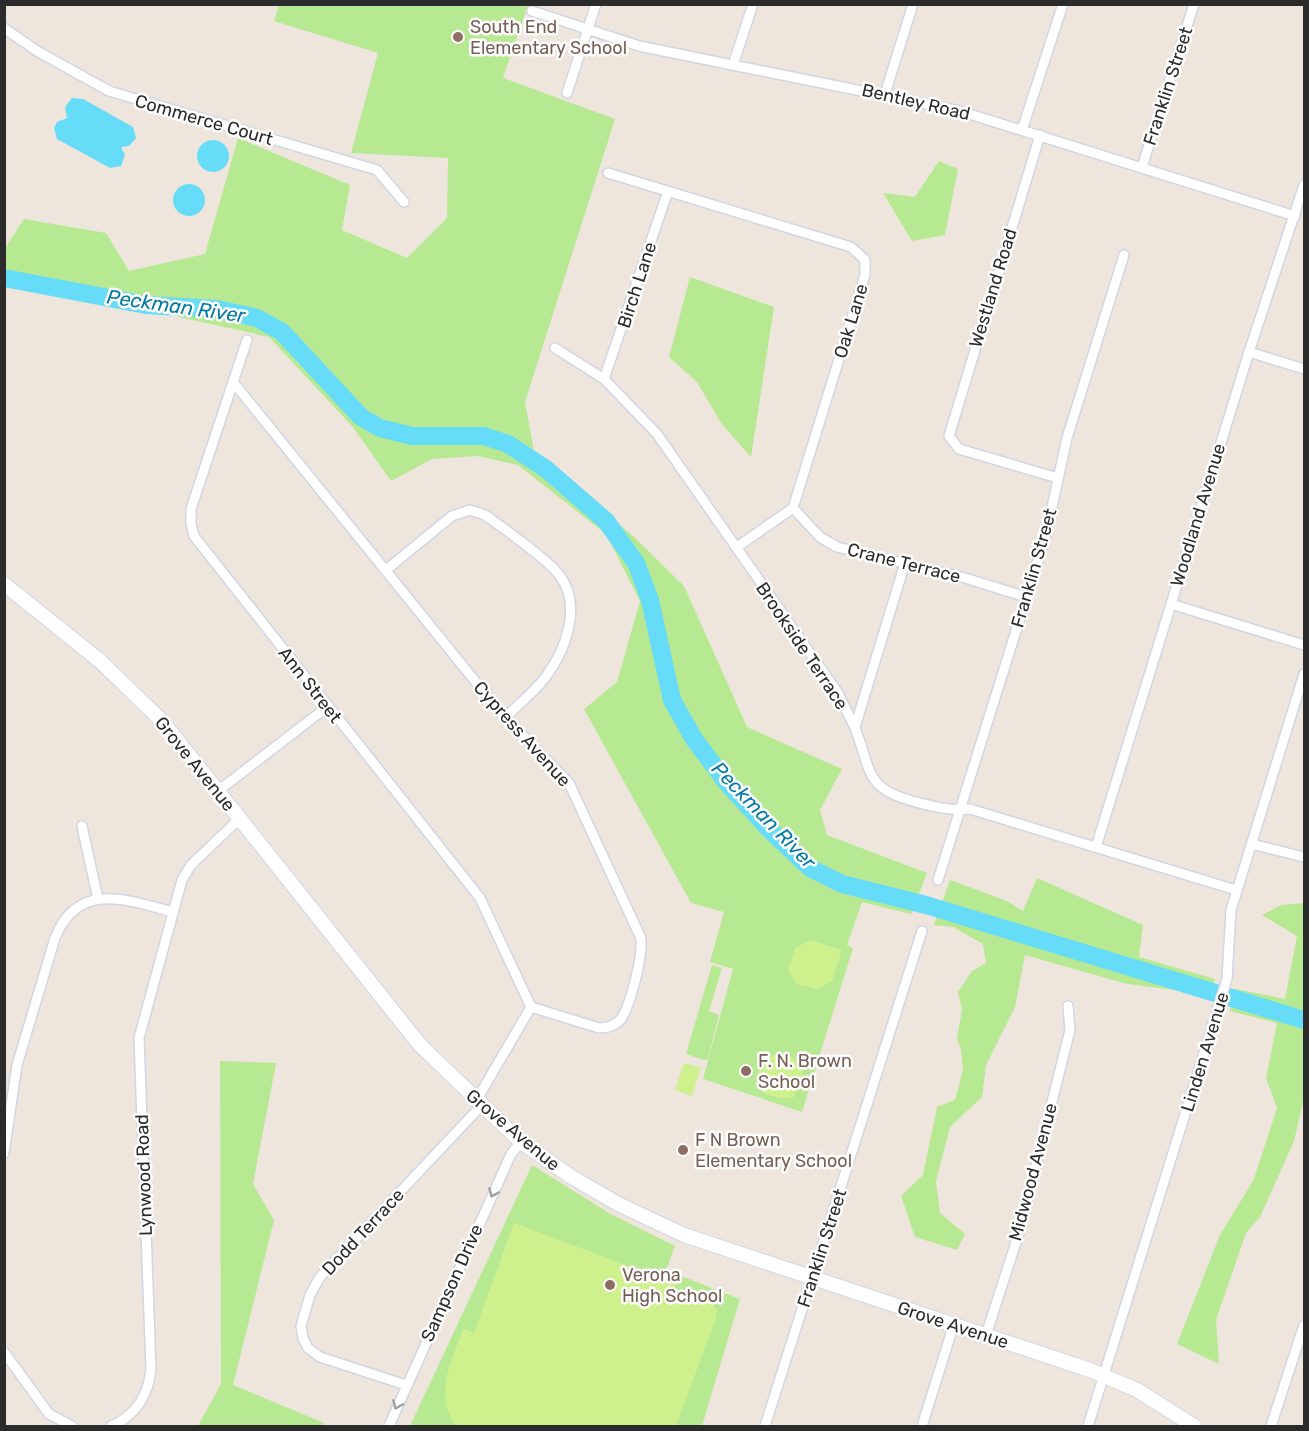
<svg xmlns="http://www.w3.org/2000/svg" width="1309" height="1431" font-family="Rubik,sans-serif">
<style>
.green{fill:#b7e993}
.pitch{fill:#cef18e}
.water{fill:#66dcf8}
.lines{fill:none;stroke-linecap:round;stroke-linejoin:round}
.river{stroke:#66dcf8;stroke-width:18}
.street-casing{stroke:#d1d6e5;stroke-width:12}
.secondary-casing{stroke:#d1d6e5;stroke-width:16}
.street{stroke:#fff;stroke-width:9}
.secondary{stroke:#fff;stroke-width:14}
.oneway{stroke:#a0a0a0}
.education-dot{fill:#8d6e63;stroke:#fff;stroke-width:2}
.labels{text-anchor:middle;stroke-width:5;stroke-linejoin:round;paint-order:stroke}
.education-label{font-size:18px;fill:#785e54;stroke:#fff;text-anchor:start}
.street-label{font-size:18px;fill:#2b2b2b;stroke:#fff}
.water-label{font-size:20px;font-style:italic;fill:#027aa7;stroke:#fff}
</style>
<rect width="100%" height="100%" fill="#eee5dc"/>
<g class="green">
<polygon points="279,5 528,5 503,78 615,119 525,402 534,451 634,537 684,586 747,727 842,769 820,810 827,835 927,873 911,914 862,902 847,945 853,948 802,1112 703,1079 733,969 710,962 724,912 691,903 584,709 617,682 640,601 606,534 518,465 478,456 432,459 391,481 352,426 269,337 179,317 164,310 5,285 4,250 24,219 106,233 129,271 205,254 238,138 350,185 342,230 407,258 447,218 448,158 351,153 378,53 274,21"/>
<polygon points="939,161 958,169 945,235 912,241 883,193 915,197"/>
<polygon points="690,277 774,307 751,457 721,423 697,382 669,357"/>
<polygon points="1037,878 1143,925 1139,957 1215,979 1209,999 1183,991 1127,984 1025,955 1015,1007 986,1065 982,1097 950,1127 936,1181 940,1213 965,1234 957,1250 915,1237 901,1196 923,1175 937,1107 955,1100 963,1070 961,1049 957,1039 962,1009 958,992 972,971 986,963 983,944 953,927 934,925 950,880 1007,901 1023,911"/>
<polygon points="1304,903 1304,1097 1294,1141 1260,1217 1246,1233 1216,1320 1219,1364 1177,1344 1220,1235 1254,1179 1277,1108 1266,1078 1277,1023 1230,1011 1236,989 1285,999 1297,936 1262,915 1281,905"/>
<polygon points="712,965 722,968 709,1011 719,1015 708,1059 704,1060 686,1054"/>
<polygon points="220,1061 276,1063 253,1184 274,1220 233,1385 324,1423 322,1426 198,1426 221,1384"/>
<polygon points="532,1165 609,1213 675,1246 666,1270 740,1299 702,1426 410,1426"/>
</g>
<g class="pitch">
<polygon points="810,940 842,950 832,981 817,989 796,984 788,970 795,948"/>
<path d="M781,1054L795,1059L803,1072L793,1098H779L763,1093C752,1076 760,1055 781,1054Z"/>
<polygon points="684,1063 701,1068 692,1096 675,1090"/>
<path d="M514,1223L676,1284L675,1288L713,1304L717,1311L716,1318L676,1426H457L455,1424C433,1393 452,1361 463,1329L474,1333Z"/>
</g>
<g class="water">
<polygon points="72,98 83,99 133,127 136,138 129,146 121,147 125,155 121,166 110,168 57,139 54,128 57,122 67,118 65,107"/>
<circle cx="213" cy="156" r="16"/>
<circle cx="189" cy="200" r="16"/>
</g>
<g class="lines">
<polyline class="river" points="4,278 146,305 217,309 257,318 282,332 361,417 380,428 412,436 484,436 508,444 546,469 606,521 636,563 650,600 672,700 694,739 727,783 768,828 810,868 842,884 926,905 1304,1020"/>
<defs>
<g id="street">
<polyline points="532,11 639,46 960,111 1295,216"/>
<polyline points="4,28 37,51 109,91 377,170 404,202"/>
<polyline points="733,65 753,4"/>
<polyline points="567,93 596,4"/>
<polyline points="885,94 913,4"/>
<polyline points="1022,130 1063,4"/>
<polyline points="1040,135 949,436 959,449 1058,478"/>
<polyline points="1142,167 1194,4"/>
<polyline points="608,173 851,247 865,260 865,275 793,508 737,547"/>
<polyline points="247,340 191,509 191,524 194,536 480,898 531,1007"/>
<path d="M555,348L604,379L657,434L838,693C843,704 849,715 854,726C873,771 862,788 916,802C935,807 950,811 970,809L1236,890"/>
<polyline points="1249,352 1304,369"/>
<polyline points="604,379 668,191"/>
<path d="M233,382L505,718L569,783L640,936C645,951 630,1006 621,1019C615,1026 608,1028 599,1028L531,1007"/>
<polyline points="793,508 820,537 837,547 965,578 1026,597"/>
<path d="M386,570L452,516L470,510L485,515C503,528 549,560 560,576C582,605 566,649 547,675C536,691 518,704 505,718"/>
<polyline points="1171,604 1304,645"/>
<polyline points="855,727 905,563"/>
<polyline points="218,791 327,707"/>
<polyline points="82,826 98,899"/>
<polyline points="1251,844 1304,857"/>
<polyline points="1096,847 1249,352 1304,185"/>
<polyline points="938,880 1046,535 1067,438 1124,255"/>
<polyline points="476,1101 531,1007"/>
<path d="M4,1153L17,1065L55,938C78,880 127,900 173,912"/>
<polyline points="986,1335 1019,1233 1070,1030 1068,1006"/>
<polyline points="4,1352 49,1414 72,1426"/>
<polyline points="406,1385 320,1357 308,1348 303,1338 301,1326 310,1295 320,1277 481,1106"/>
<path d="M111,1426C136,1416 149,1394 151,1368L139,1038L182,880L191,865L239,819"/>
<polyline points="389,1426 511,1154 521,1142"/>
<polyline points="765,1426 922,931"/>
<polyline points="922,1426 954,1324"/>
<polyline points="1088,1426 1227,979 1231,910 1304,674"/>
<polyline points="1271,1426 1304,1325"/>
</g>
<polyline id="secondary" points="4,584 100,661 162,721 420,1045 521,1142 570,1176 618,1204 684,1235 1090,1370 1137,1390 1194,1426"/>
</defs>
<use href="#street" class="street-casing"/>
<use href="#secondary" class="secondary-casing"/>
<use href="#street" class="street"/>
<use href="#secondary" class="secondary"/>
</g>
<defs><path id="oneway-chevron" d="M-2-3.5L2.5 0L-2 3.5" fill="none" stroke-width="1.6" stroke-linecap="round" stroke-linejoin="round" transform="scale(1.5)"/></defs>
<g class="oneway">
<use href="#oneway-chevron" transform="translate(493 1193) rotate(114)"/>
<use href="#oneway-chevron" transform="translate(397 1405) rotate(113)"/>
</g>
<g class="education-dot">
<circle cx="458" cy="37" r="6"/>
<circle cx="746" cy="1071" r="6"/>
<circle cx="683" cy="1150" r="6"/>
<circle cx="610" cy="1285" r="6"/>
</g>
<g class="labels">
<g class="education-label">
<text x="470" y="33">South End<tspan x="470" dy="21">Elementary School</tspan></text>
<text x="758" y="1067">F. N. Brown<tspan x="758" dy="21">School</tspan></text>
<text x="695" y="1146">F N Brown<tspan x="695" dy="21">Elementary School</tspan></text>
<text x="622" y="1281">Verona<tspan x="622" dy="21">High School</tspan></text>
</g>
<g class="street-label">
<text transform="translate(1168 86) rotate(-72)" y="6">Franklin Street</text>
<text transform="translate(916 102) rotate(13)" y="6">Bentley Road</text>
<text transform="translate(204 120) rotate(16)" y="6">Commerce Court</text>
<text transform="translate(637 285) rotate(-72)" y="6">Birch Lane</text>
<text transform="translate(993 288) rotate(-73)" y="6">Westland Road</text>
<text transform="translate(851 321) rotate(-73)" y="6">Oak Lane</text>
<text transform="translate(1198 515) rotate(-73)" y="6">Woodland Avenue</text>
<text transform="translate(904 563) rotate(14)" y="6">Crane Terrace</text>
<text transform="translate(1034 568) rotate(-74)" y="6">Franklin Street</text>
<text transform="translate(802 646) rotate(56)" y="6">Brookside Terrace</text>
<text transform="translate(310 685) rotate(52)" y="6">Ann Street</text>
<text transform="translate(522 734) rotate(48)" y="6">Cypress Avenue</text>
<text transform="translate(195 764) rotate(51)" y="6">Grove Avenue</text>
<text transform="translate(1205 1052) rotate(-73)" y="6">Linden Avenue</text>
<text transform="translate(513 1130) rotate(40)" y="6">Grove Avenue</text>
<text transform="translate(1033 1172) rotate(-75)" y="6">Midwood Avenue</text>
<text transform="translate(144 1175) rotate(-92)" y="6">Lynwood Road</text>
<text transform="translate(363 1232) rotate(-47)" y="6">Dodd Terrace</text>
<text transform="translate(822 1248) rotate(-72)" y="6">Franklin Street</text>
<text transform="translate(452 1283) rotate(-66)" y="6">Sampson Drive</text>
<text transform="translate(953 1325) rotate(18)" y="6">Grove Avenue</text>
</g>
<g class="water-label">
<text transform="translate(176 306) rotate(8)" y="7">Peckman River</text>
<text transform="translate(764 815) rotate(46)" y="7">Peckman River</text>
</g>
</g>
<rect width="1309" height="1431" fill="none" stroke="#2b2b2b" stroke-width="12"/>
</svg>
